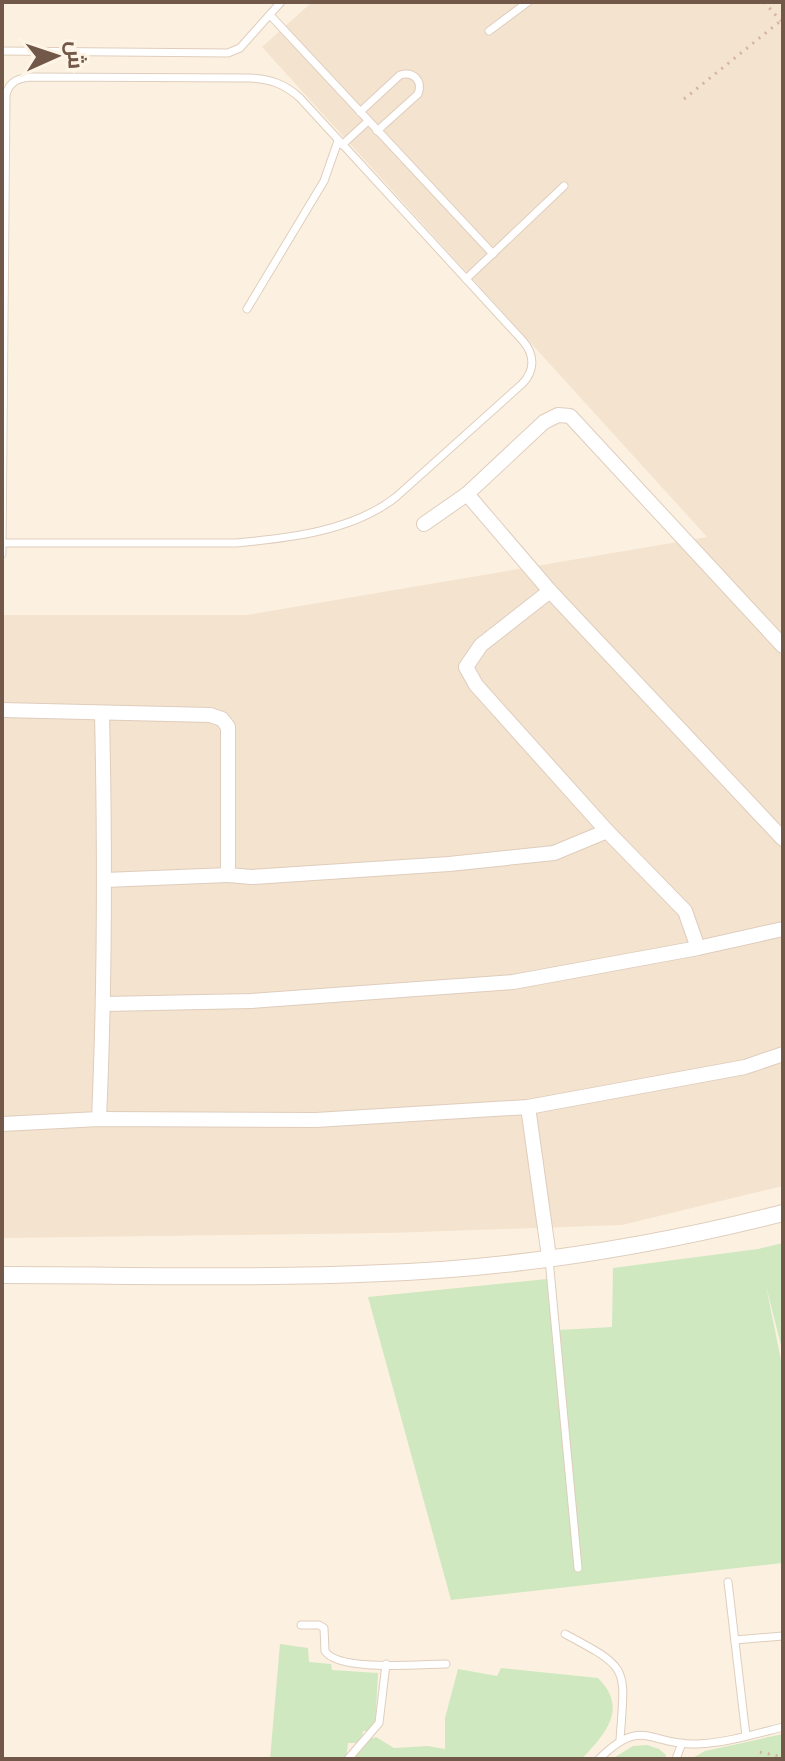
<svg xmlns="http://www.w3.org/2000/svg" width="785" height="1761" font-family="'Archivo Narrow',Cairo,sans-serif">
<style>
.residential{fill:#f3e3cf}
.green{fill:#cfe8c0}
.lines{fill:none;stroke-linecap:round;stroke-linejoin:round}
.service-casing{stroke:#dfcdbd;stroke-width:9}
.minor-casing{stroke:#dfcdbd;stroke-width:16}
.tertiary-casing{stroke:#dfcdbd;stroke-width:18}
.path{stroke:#d5b39c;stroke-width:3;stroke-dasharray:2 6;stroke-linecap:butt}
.service{stroke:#fff;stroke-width:7}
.minor{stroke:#fff;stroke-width:14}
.tertiary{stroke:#fff;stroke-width:16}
</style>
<rect width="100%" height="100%" fill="#fcf1e0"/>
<polygon class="residential" points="312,2 783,2 783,1186 622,1225 389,1233 2,1238 2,615 247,615 707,537 262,47"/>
<g class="green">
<polygon points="783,1243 783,1353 766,1286 783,1370 783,1563 451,1600 368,1297 547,1279 558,1330 612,1327 613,1268 758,1249"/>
<polygon points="280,1644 308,1648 309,1662 331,1664 332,1670 378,1673 375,1731 363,1731 361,1743 348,1743 346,1759 270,1759"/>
<path d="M501,1668L598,1678C629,1709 605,1734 582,1759H352L370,1739L376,1737L394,1748L428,1746L445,1749V1718L458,1669L497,1676Z"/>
<polygon points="783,1734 783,1759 691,1759 705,1751"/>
<polygon points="647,1745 659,1749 666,1755 665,1759 612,1759 633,1746"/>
</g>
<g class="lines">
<defs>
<g id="service">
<polyline points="270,15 493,254"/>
<polyline points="489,31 528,2"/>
<polyline points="2,51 228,53 240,48 281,2"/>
<path d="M360,112L400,75C414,71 423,81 418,94L377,131"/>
<polyline points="342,145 368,121"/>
<polyline points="466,279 564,186"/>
<polyline points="247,309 324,181 338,141"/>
<path d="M2,554L6,95C9,81 19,78 32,77L251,78C270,79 285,84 300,98L523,341C535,355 535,371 522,384L396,497C353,531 290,538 236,543H2"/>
<polyline points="549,1259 578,1568"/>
<polyline points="728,1582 746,1736"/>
<path d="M301,1625H319L324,1628L325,1651C338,1672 421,1664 446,1664"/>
<path d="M565,1634C631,1669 625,1667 620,1740"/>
<polyline points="735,1640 783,1636"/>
<polyline points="348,1759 379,1723 386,1664"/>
<path d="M599,1759C643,1715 650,1746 697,1744C725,1743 755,1734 783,1727"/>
<polyline points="676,1759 682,1743"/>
</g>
<g id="minor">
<polyline points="467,494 550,591 783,839"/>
<polyline points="424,524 467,494 544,422 558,415 570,416 783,646"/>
<polyline points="550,591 481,645 466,667 476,685 607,831 685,911 698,948"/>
<polyline points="2,710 210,715 222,719 228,727 228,875 252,877 449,864 554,853 607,831"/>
<polyline points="105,880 228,875"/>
<polyline points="104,1004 251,1001 513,982 698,948 783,929"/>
<polyline points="528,1107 549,1257"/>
<path d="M99,1119C105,984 105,849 102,713"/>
<polyline points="2,1124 99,1119 316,1120 528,1107 745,1067 783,1054"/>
</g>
<path id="tertiary" d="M2,1275C129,1275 256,1279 383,1273C517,1268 653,1246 783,1213"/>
</defs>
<use href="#service" class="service-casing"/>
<use href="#minor" class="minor-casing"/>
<use href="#tertiary" class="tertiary-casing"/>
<g class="path">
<polyline points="764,2 781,21"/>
<polyline points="684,99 783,19"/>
<polyline points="758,1759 759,1752 783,1757"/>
</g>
<use href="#service" class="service"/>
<use href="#minor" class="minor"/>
<use href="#tertiary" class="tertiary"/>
</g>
<rect width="785" height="1761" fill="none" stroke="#725848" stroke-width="8"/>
<g transform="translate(56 56) rotate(87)" stroke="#fff5e6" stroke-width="6" paint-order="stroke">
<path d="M0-6L14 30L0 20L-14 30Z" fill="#725848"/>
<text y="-12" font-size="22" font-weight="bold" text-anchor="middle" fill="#725848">ش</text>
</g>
</svg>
